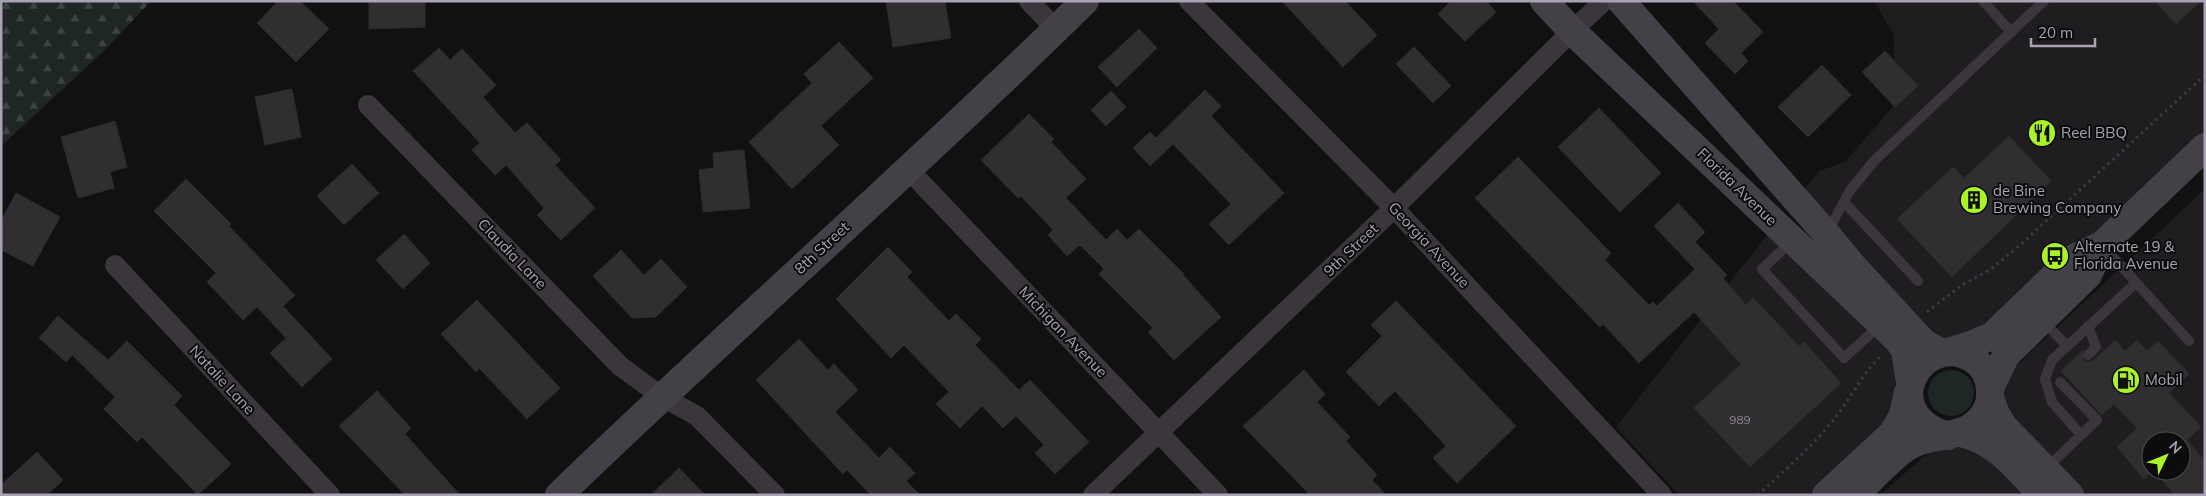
<svg xmlns="http://www.w3.org/2000/svg" width="2206" height="496" font-family="Mulish,sans-serif">
<style>
.built{fill:#1f1d1f;fill-rule:evenodd}
.green{fill:#1f2726}
.forest{fill:url(#forest-firs)}
.building{fill:#302e31;stroke:#2d2b2e}
.lines{fill:none;stroke-linecap:round;stroke-linejoin:round}
.path{stroke:#3d3a40;stroke-width:3;stroke-dasharray:2.5 4;stroke-linecap:butt}
.lane{stroke:#3a363c;stroke-width:10}
.street{stroke:#3a363c;stroke-width:20}
.secondary{stroke:#434047;stroke-width:28}
.labels{text-anchor:middle;stroke-width:4;stroke-linejoin:round;paint-order:stroke}
.number-label{font-size:12px;fill:#8b8592}
.poi-label{font-size:15px;fill:#a9a2b3;stroke:#0d0c0d;text-anchor:start}
.street-label{font-size:15px;fill:#a9a2b3;stroke:#0d0c0d}
</style>
<defs>
<pattern id="forest-firs" width="22" height="20" patternUnits="userSpaceOnUse" patternTransform="scale(1.25)"><rect width="22" height="20" fill="#1f2726"/><path d="M5 1l3.5 6h-7zM16 11l3.5 6h-7z" fill="#3d4343"/></pattern>
</defs>
<rect width="100%" height="100%" fill="#121112"/>
<g class="built">
<polygon points="1874,1 2205,1 2205,133 2101,231 2097,230 2094,237 1986,326 1948,340 1940,339 1932,334 1860,256 1804,189 1819,171 1845,162 1895,104 1894,35"/>
<path d="M2205,189V495H1880L1935,447L2005,405L2004,377ZM2151,441H2181V471H2151Z"/>
<polygon points="1768,234 1873,332 1893,356 1896,393 1884,426 1812,495 1679,495 1616,427"/>
</g>
<circle class="green" cx="1951" cy="393" r="23"/>
<polygon class="forest" points="1,1 151,1 107,48 1,146"/>
<g class="building">
<polygon points="278,1 300,1 329,29 296,62 257,23"/>
<polygon points="369,1 425,1 425,27 369,29"/>
<polygon points="886,1 945,1 951,38 893,47"/>
<polygon points="1282,1 1345,1 1377,35 1343,67"/>
<polygon points="1451,1 1486,1 1496,12 1465,41 1438,14"/>
<polygon points="1693,1 1733,1 1763,32 1741,53 1748,61 1735,74 1705,43 1719,29"/>
<polygon points="2155,1 2201,1 2176,24"/>
<polygon points="1139,29 1157,48 1117,87 1098,67"/>
<polygon points="839,42 873,78 821,126 839,145 792,189 749,142 812,83 804,74"/>
<polygon points="1414,47 1451,86 1433,103 1396,64"/>
<polygon points="439,48 450,60 462,49 496,85 483,97 515,133 527,123 561,160 555,165 595,208 561,240 537,215 544,208 506,165 495,175 472,150 480,143 413,71"/>
<polygon points="1885,51 1918,86 1895,107 1862,72"/>
<polygon points="1822,65 1851,95 1808,137 1778,107"/>
<polygon points="292,89 301,137 265,145 255,97"/>
<polygon points="1205,90 1221,106 1211,116 1284,193 1229,245 1209,224 1231,204 1173,144 1150,166 1133,148 1150,132 1156,138"/>
<polygon points="1111,91 1126,107 1106,126 1091,110"/>
<polygon points="1599,108 1661,173 1620,212 1558,147"/>
<polygon points="1029,114 1054,139 1051,142 1086,179 1066,198 1106,240 1117,229 1127,240 1139,229 1184,274 1183,275 1221,317 1174,360 1148,332 1153,328 1099,274 1104,269 1080,245 1067,256 1048,235 1053,230 1021,196 1018,198 981,160"/>
<polygon points="115,121 127,167 110,172 114,188 78,198 61,137"/>
<polygon points="2009,136 2051,181 1952,277 1897,219 1953,167 1964,178"/>
<polygon points="744,150 750,208 703,212 699,170 714,168 713,153"/>
<polygon points="1518,157 1611,253 1605,260 1649,305 1653,302 1657,306 1695,269 1654,226 1678,203 1705,232 1695,242 1727,275 1723,278 1746,305 1753,298 1799,346 1804,342 1841,383 1750,467 1694,408 1741,364 1694,312 1639,363 1603,324 1600,327 1475,198"/>
<polygon points="352,164 379,193 344,225 317,196"/>
<polygon points="186,179 231,224 229,226 295,295 283,306 332,359 302,387 270,353 286,338 257,307 243,320 207,282 216,273 154,211"/>
<polygon points="16,193 60,217 33,266 1,250 1,221"/>
<polygon points="404,234 430,263 403,289 376,260"/>
<polygon points="888,247 912,272 907,277 949,321 956,314 981,339 975,345 1019,390 1030,380 1089,442 1055,474 1035,453 1044,445 1016,416 1003,428 982,406 960,428 936,404 949,392 904,345 891,358 836,299"/>
<polygon points="621,250 644,275 661,259 687,287 656,317 632,318 593,276"/>
<polygon points="477,300 560,388 527,419 479,368 476,372 441,334"/>
<polygon points="1396,301 1516,426 1457,483 1433,458 1446,446 1395,391 1379,406 1346,372 1382,336 1371,325"/>
<polygon points="58,316 108,360 127,341 182,396 174,405 231,464 198,495 142,437 137,442 104,409 115,397 72,355 66,362 39,338"/>
<polygon points="799,339 828,370 834,364 858,390 835,412 879,458 890,447 915,473 906,481 920,495 871,495 847,470 843,474 756,380"/>
<polygon points="2115,340 2125,351 2137,340 2147,351 2158,341 2189,374 2169,393 2201,427 2187,440 2205,461 2205,495 2175,495 2154,471 2181,471 2181,441 2151,441 2151,471 2153,471 2144,479 2117,447 2137,428 2114,404 2102,415 2061,371 2083,350 2083,359 2087,362 2093,361"/>
<polygon points="1304,370 1325,394 1317,402 1350,437 1346,441 1377,475 1372,480 1386,495 1310,495 1243,426"/>
<polygon points="377,391 411,428 405,434 460,495 405,495 339,426"/>
<polygon points="37,452 63,480 47,495 1,495 1,485"/>
<polygon points="679,468 705,495 651,495"/>
</g>
<g class="lines">
<g class="path">
<polyline points="1927,312 1962,285 1991,269 2019,246 2205,75"/>
<path d="M1758,495C1782,472 1809,450 1830,424C1849,402 1860,376 1881,356"/>
</g>
<g class="lane">
<polyline points="2011,32 2044,1"/>
<polyline points="1844,202 1918,281"/>
<polyline points="1827,233 1849,192 1874,161 2011,32 1983,1"/>
<polyline points="1792,241 1762,269 1844,358 1880,325"/>
<polyline points="2103,246 2189,341"/>
<polyline points="2043,321 2067,346"/>
<polyline points="2088,355 2096,347 2088,326"/>
<polyline points="2060,382 2097,420 2081,435"/>
<polyline points="2046,469 2081,435 2052,402 2045,379 2052,360 2136,283"/>
</g>
<g class="street">
<polyline points="1029,1 1056,29"/>
<polyline points="1189,1 1394,208 1662,495"/>
<polyline points="368,105 620,366 661,396 697,416 775,495"/>
<polyline points="908,169 1218,495"/>
<polyline points="115,265 330,495"/>
<polyline points="1093,495 1394,208 1572,31 1604,1"/>
</g>
<g class="secondary">
<polyline points="1544,1 1572,31 1897,339 1905,350 1910,383"/>
<polyline points="1621,1 1823,230 1851,264 1924,343 1942,353"/>
<polyline points="1948,352 1973,344 1992,336 2072,259 2102,245 2205,147"/>
<polyline points="1990,388 2006,355 2088,275 2102,245"/>
<polyline points="1990,397 1995,412 2003,426 2070,495"/>
<path d="M1961,433C1997,441 2017,469 2042,495"/>
<path d="M559,495C732,328 913,170 1085,1"/>
<polyline points="1826,495 1893,433 1903,415 1908,392"/>
<path d="M1855,495C1870,481 1892,456 1909,446C1934,431 1965,442 1984,414C1989,407 1991,399 1990,389C1989,376 1982,364 1971,358C1923,330 1872,412 1948,436"/>
</g>
</g>
<defs>
<symbol id="restaurant-disc" viewBox="-11 -11 22 22"><circle r="9.5" fill="#aaf229" stroke="#0d0c0d"/><path d="M-5-6h1v4h1v-4h1v4h1v-4h1v5L-1.5 .5V6h-2V.5L-5-1ZM5-6V6H3V1.5H1.5Q1.5-4 5-6Z" fill="#111"/></symbol>
<symbol id="building-disc" viewBox="-11 -11 22 22"><circle r="9.5" fill="#aaf229" stroke="#0d0c0d"/><path d="M-4-6H4V6H1V3H-1V6H-4ZM-2.5-4.3h1.7v1.8h-1.7ZM.8-4.3h1.7v1.8H.8ZM-2.5-1h1.7V.8h-1.7ZM.8-1h1.7V.8H.8Z" fill="#111"/></symbol>
<symbol id="bus-disc" viewBox="-11 -11 22 22"><circle r="9.5" fill="#aaf229" stroke="#0d0c0d"/><path d="M-5-6H5V4H4V6H2V4H-2V6H-4V4H-5ZM-3.5-4V0h7V-4ZM-3.5 1.2v1.5H-2V1.2ZM2 1.2v1.5H3.5V1.2Z" fill="#111"/></symbol>
<symbol id="fuel-disc" viewBox="-11 -11 22 22"><circle r="9.5" fill="#aaf229" stroke="#0d0c0d"/><path d="M-5.5-6h7V0h2V4h1.3V-2.5L3-4.5l.8-.8L6-3V5H2.5V1h-1V6h-7ZM-4.2-4.7v3.2H.2V-4.7Z" fill="#111"/></symbol>
</defs>
<g fill-rule="evenodd">
<use href="#restaurant-disc" x="2026" y="117" width="32" height="32"/>
<use href="#building-disc" x="1958" y="184" width="32" height="32"/>
<use href="#bus-disc" x="2039" y="240" width="32" height="32"/>
<use href="#fuel-disc" x="2110" y="364" width="32" height="32"/>
</g>
<g class="labels">
<g class="number-label">
<text x="1740" y="424">989</text>
</g>
<g class="poi-label">
<text x="2061" y="138">Reel BBQ</text>
<text x="1993" y="196">de Bine<tspan x="1993" dy="17">Brewing Company</tspan></text>
<text x="2074" y="252">Alternate 19 &amp;<tspan x="2074" dy="17">Florida Avenue</tspan></text>
<text x="2145" y="385">Mobil</text>
</g>
<g class="street-label">
<text transform="translate(1737 187) rotate(44)" y="5">Florida Avenue</text>
<text transform="translate(1429 245) rotate(47)" y="5">Georgia Avenue</text>
<text transform="translate(822 248) rotate(-43)" y="5">8th Street</text>
<text transform="translate(1351 250) rotate(-44)" y="5">9th Street</text>
<text transform="translate(512 254) rotate(46)" y="5">Claudia Lane</text>
<text transform="translate(1063 332) rotate(46)" y="5">Michigan Avenue</text>
<text transform="translate(222 380) rotate(47)" y="5">Natalie Lane</text>
</g>
</g>
<rect width="2206" height="496" fill="none" stroke="#a9a2b3" stroke-width="5"/>
<g transform="translate(2166 456) rotate(47)"><circle r="24" fill="#0d0c0d" stroke="#4b484f"/>
<path d="M0-4L9 19L0 12L-9 19Z" fill="#aaf229"/>
<text y="-8" font-size="14" font-weight="bold" text-anchor="middle" fill="#a9a2b3">N</text>
</g>
<path d="M2031 38v8h64v-8" fill="none" stroke="#a9a2b3" stroke-width="2.5"/>
<text x="2038" y="38" font-size="15" fill="#a9a2b3" stroke="#0d0c0d" stroke-width="4" paint-order="stroke">20 m</text>
</svg>
